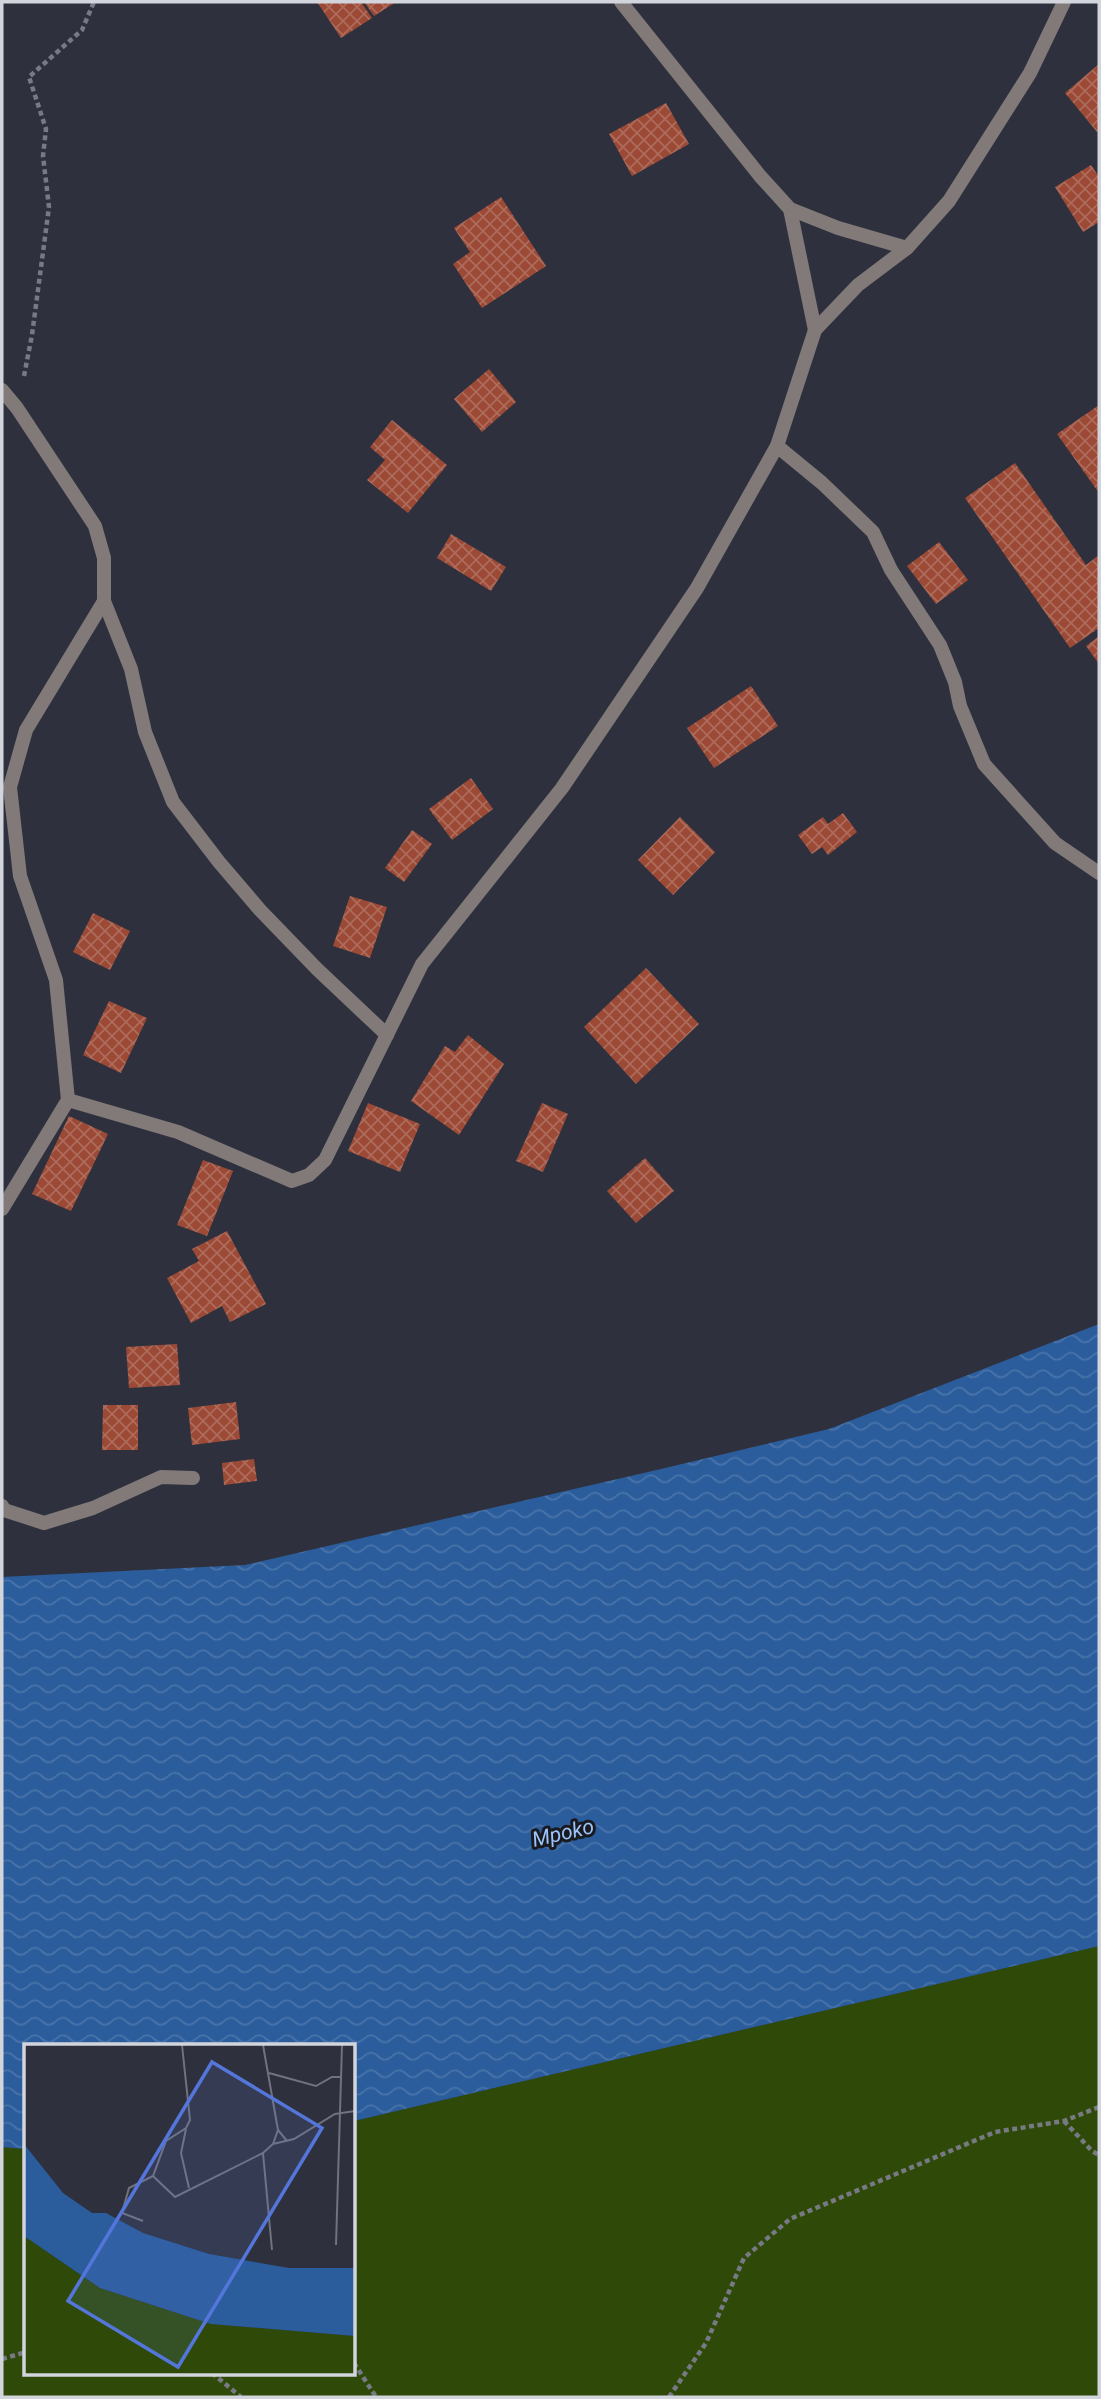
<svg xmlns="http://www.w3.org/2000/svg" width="1101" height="2399" font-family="Roboto,sans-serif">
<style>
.grass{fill:#2f4a08}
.water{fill:url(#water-waves)}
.building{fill:url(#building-cross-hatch)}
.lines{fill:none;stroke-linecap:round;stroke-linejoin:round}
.path{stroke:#777a84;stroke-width:4.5;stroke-dasharray:5 3.5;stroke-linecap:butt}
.street{stroke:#817a78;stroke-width:14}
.labels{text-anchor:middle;stroke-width:6;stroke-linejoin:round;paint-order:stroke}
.water-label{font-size:21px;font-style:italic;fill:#9cc4fa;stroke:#181a1f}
.inset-road{fill:none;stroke:#70737d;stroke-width:2}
.view{fill:#5476da;fill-opacity:0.15;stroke:#5476da;stroke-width:3.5}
.inset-edge{fill:none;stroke:#d3d5dd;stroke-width:3.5}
</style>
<defs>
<pattern id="water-waves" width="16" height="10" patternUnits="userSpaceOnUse" patternTransform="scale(1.75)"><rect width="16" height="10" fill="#2b5d9c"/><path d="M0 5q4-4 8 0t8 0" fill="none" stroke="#4973a9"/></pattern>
<pattern id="building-cross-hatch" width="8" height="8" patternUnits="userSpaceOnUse" patternTransform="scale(1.75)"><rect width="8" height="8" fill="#9c4935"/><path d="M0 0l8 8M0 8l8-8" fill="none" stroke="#ad6b5b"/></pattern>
</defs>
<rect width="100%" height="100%" fill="#2e313d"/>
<polygon class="grass" points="1099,1946 1099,2397 2,2397 2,2147 26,2149 26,2373 354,2373 354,2121"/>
<polygon class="water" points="1099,1324 1099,1946 354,2121 354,2046 26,2046 26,2149 2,2147 2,1577 245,1565 661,1469 829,1429"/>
<g class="building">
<polygon points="317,2 361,2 372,18 341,38"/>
<polygon points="364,2 396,2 374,16"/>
<polygon points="1099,64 1099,130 1097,132 1065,93"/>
<polygon points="666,103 689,144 632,176 609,134"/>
<polygon points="1091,165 1099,177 1099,222 1083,232 1055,187"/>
<polygon points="501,197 546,266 482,308 453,264 470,252 454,228"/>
<polygon points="489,369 516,402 482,432 454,399"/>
<polygon points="1099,405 1099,493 1057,434"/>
<polygon points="392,420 447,465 408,513 367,480 385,460 370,447"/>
<polygon points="1015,463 1086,565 1099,555 1099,628 1070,648 965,498"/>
<polygon points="451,534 506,567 491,591 437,558"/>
<polygon points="939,542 968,580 936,604 907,566"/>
<polygon points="1099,636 1099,664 1086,646"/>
<polygon points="751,686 778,726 714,768 687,728"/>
<polygon points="471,778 493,809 452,840 429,809"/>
<polygon points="843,813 857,832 828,855 822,847 812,854 798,835 823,817 828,824"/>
<polygon points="680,817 715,852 673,895 638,860"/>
<polygon points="412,830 432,844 404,882 385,868"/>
<polygon points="350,896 387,907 370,958 333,946"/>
<polygon points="93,913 130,931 110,970 73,952"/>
<polygon points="646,968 699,1024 636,1084 584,1027"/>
<polygon points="109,1001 147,1018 121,1073 83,1055"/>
<polygon points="468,1035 504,1064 459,1135 411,1101 445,1046 455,1052"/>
<polygon points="368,1103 420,1124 400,1172 348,1151"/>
<polygon points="542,1103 568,1114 543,1172 516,1161"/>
<polygon points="69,1116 108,1134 71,1211 32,1194"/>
<polygon points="645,1158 674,1191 636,1223 607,1191"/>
<polygon points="203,1160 233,1171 207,1236 177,1225"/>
<polygon points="227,1231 266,1304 230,1322 222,1306 191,1323 167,1278 199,1261 192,1249"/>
<polygon points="177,1344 180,1385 129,1388 126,1347"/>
<polygon points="236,1402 240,1439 192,1445 188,1408"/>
<polygon points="103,1405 138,1405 138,1450 102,1450"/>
<polygon points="254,1459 257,1481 224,1485 222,1463"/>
</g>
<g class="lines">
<g class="path">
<polyline points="24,376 32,335 49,207 43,156 46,129 29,77 82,30 94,2"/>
<polyline points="1064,2121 1092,2151 1099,2155"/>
<polyline points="2,2359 26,2352"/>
<polyline points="354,2363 376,2397"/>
<polyline points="212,2373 241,2397"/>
<polyline points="669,2397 706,2343 744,2258 790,2219 995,2132 1064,2121 1099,2107"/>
</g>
<g class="street">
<polyline points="621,2 760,176 790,209 838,228 907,248"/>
<polyline points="790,209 815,330"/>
<polyline points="2,390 17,408 95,526 104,558 104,601 26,730 10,787 20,876 56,980 68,1100 2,1209"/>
<polyline points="777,446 822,483 873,532 891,570 940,645 955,682 960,706 984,764 1055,843 1099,873"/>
<polyline points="104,601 131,669 145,732 173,802 219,862 260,910 317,969 387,1035"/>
<polyline points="68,1100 178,1132 292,1181 309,1175 325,1160 422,964 562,788 697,588 777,446 815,330 858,285 907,248 949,201 1030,73 1064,2"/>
<polyline points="2,1506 4,1510 44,1523 93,1508 161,1477 193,1478"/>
</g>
</g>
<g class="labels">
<g class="water-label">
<text transform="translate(563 1833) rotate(-13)" y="7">Mpoko</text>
</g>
</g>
<g transform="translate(24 2044)">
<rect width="331" height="331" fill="#2e313d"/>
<path d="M0,192L76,244L187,280L331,292V330H0Z" fill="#2f4a08"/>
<path d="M0,100L39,149L68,169H82L119,189L185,210L265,224H331V292L187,280L76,244L0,192Z" fill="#2b5d9c"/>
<path class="inset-road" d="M239,1L254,86L263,97M245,29L292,42L308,33H317M162,85L157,109L165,144M249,100L270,95L311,70L331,67M239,109L248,206M129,132L151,153L239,109L249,100L254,86M119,177L98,169L105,144L129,132L142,97L162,84L166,76L158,1M312,201L318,1"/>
<path class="view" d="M188,18L298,84L154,323L44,257Z"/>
<rect width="331" height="331" class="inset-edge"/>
</g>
<rect width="1101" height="2399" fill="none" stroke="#d3d5dd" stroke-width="7"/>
</svg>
